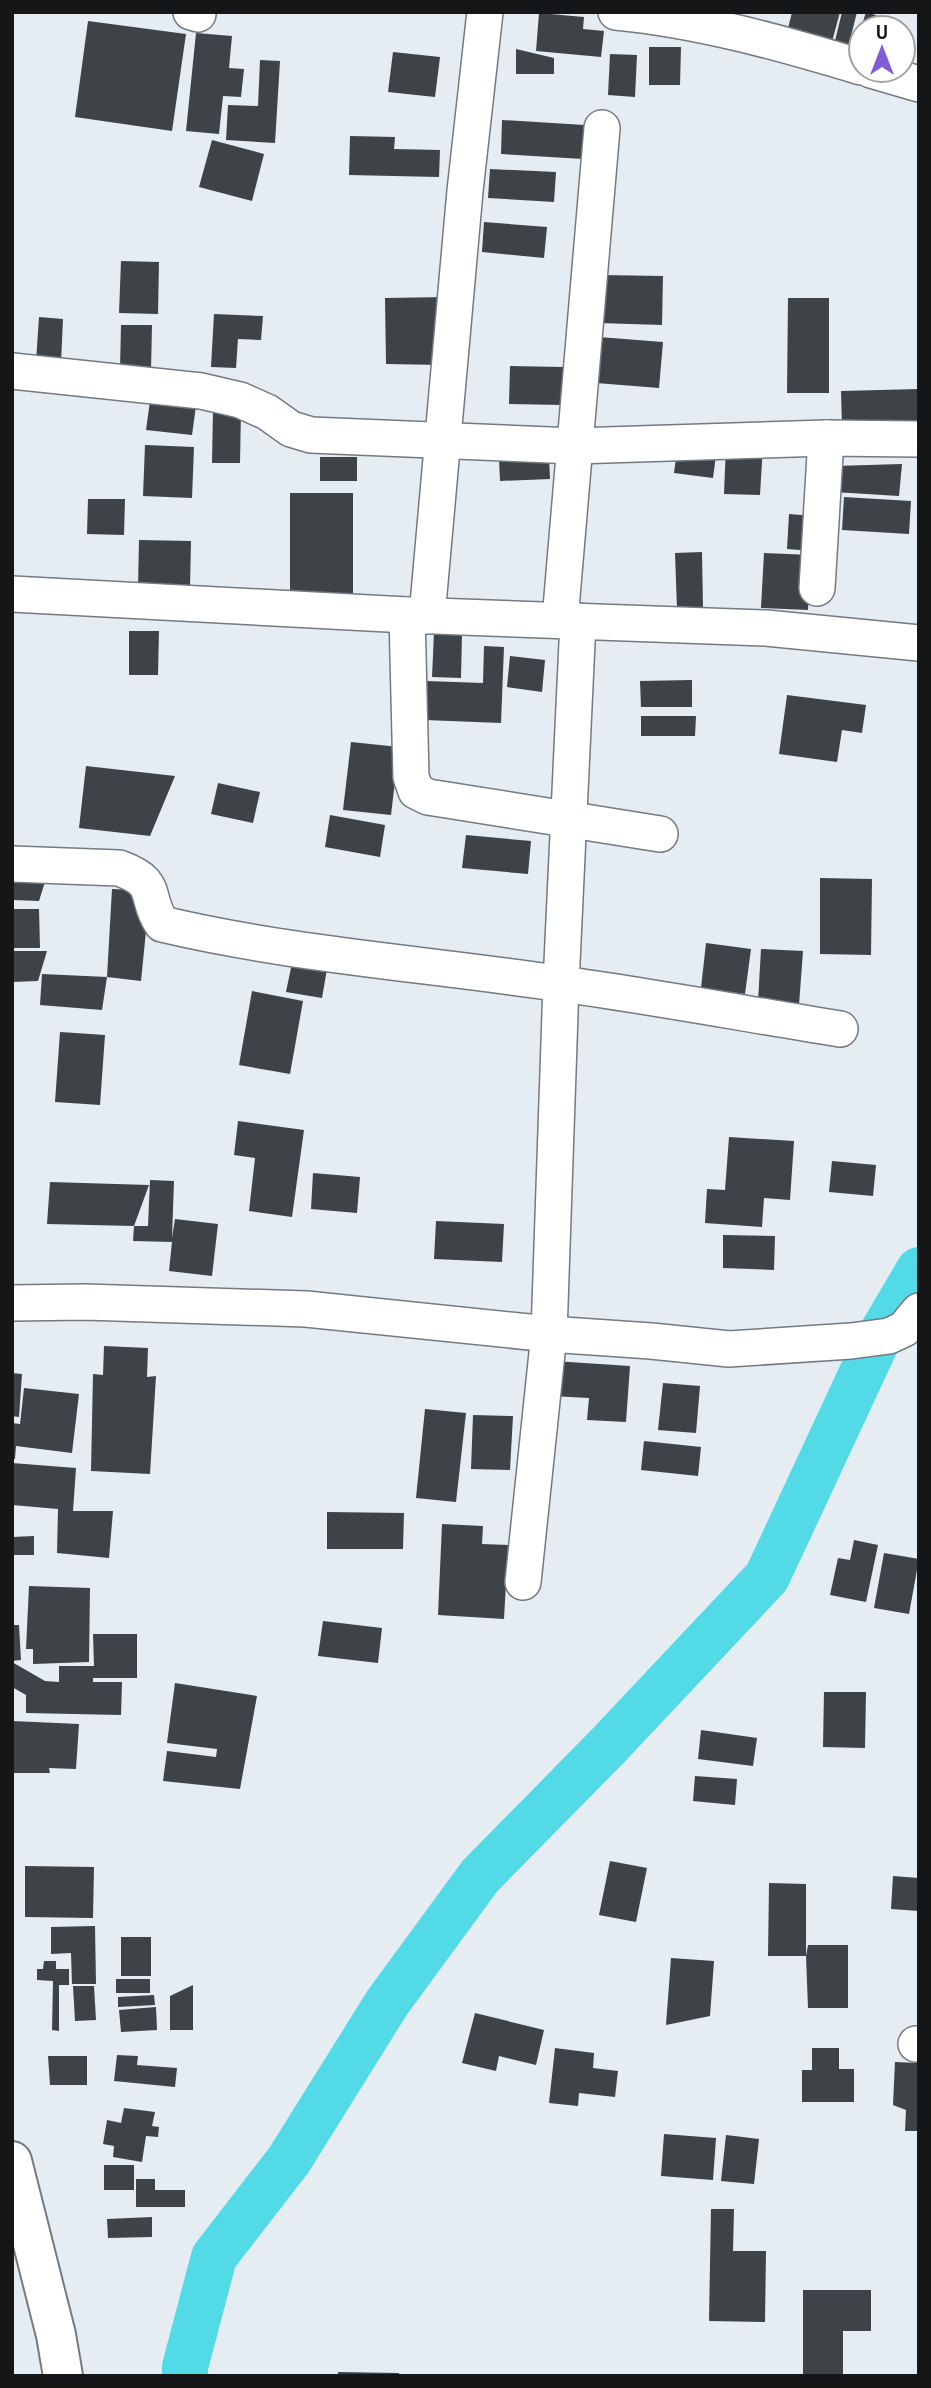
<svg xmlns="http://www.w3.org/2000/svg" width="931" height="2388" font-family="'PT Sans',sans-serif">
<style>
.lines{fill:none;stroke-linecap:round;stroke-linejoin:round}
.river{stroke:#52dae7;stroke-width:46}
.building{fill:#3e4348}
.minor-casing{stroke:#747a7f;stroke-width:38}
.major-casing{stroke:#747a7f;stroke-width:42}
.minor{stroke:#fff;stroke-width:35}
.major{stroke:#fff;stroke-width:38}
</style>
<rect width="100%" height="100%" fill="#e5ecf2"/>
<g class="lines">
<polyline class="river" points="185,2376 185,2367 214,2257 289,2160 387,2003 480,1876 607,1747 767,1577 876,1343 919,1270"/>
</g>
<g class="building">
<polygon points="792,12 840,12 829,53 785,41"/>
<polygon points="842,12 857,12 848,48 834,45"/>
<polygon points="866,12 888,19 885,28 861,28"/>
<polygon points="539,13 584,17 583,29 604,31 601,57 536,51"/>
<polygon points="88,21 186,34 172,131 75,117"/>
<polygon points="196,33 232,36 229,68 244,69 241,97 223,96 219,134 186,131"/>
<polygon points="649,47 681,47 680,85 649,85"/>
<polygon points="516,49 554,58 554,74 516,74"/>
<polygon points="393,52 440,57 435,97 388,92"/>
<polygon points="610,54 637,55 635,97 608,95"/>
<polygon points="260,60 280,61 275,143 226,140 228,105 258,106"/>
<polygon points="502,120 585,125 583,159 501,154"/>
<polygon points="350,136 395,137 394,149 440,150 439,177 349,175"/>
<polygon points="212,140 264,154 252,201 199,187"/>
<polygon points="490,169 556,172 554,202 488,198"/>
<polygon points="484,222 547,227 544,258 482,252"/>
<polygon points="121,261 159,262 158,314 119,313"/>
<polygon points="600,275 663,276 662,325 598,323"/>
<polygon points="448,297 443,365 386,364 385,298"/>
<polygon points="788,298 829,298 829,393 787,393"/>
<polygon points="214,314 263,316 261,340 238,339 236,368 211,367"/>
<polygon points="39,317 63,319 61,363 36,362"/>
<polygon points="121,325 152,325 151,370 120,369"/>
<polygon points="599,337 663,342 659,388 596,383"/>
<polygon points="510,366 563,367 563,405 509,404"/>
<polygon points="919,389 919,425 842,427 841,391"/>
<polygon points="150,401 196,406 192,435 146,430"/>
<polygon points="213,410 241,410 240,463 212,463"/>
<polygon points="726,444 763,445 760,495 724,494"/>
<polygon points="145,445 194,447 192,498 143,496"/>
<polygon points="677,450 716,455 713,478 674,473"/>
<polygon points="549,455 550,479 500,481 499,458"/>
<rect x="320" y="457" width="37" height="24"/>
<polygon points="902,464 899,496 834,492 834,466"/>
<rect x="290" y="493" width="63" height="101"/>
<polygon points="844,497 911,501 909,534 842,530"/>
<polygon points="88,499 125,499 124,535 87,534"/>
<polygon points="789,514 814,516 813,551 787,549"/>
<polygon points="139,540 191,541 190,588 138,587"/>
<polygon points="702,552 703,609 677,609 675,553"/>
<polygon points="764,553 811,555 808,610 761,608"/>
<polygon points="129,631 159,631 158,675 129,675"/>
<polygon points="434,632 462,633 461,678 432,677"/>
<polygon points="484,646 504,647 501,723 425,720 426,681 483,683"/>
<polygon points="510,656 545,660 542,692 507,687"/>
<polygon points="692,680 692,707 641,707 640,681"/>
<polygon points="787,695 866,705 862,733 842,730 837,762 779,754"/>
<polygon points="641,716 696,716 695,736 641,736"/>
<polygon points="351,742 399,747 391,815 343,810"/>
<polygon points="86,766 175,776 150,836 79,828"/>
<polygon points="218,783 260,792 253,823 211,814"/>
<polygon points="330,815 385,825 380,857 325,847"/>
<polygon points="466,835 531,841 528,874 462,868"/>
<polygon points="12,865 50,866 39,901 12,900"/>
<polygon points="820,878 872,879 871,955 820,954"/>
<polygon points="112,889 150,891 141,981 107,977"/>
<polygon points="12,909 39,909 40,948 12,948"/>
<polygon points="706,943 751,949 745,994 701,988"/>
<polygon points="761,949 803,951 799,1005 758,1002"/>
<polygon points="12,951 47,951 38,981 12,982"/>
<polygon points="292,963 327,969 322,998 286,992"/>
<polygon points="42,974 107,977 102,1010 40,1005"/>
<polygon points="252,991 303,1001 290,1074 239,1065"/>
<polygon points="60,1032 105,1035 100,1105 55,1102"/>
<polygon points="238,1121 304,1130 292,1217 249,1211 255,1158 234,1155"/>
<polygon points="729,1137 794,1141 790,1200 764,1198 762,1227 705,1223 707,1189 725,1190"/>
<polygon points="832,1161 876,1165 873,1196 829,1192"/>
<polygon points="313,1173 360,1177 357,1213 311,1209"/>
<polygon points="150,1180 174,1181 172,1238 175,1219 218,1224 212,1276 169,1271 172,1242 133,1241 134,1226 47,1224 50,1182 149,1185 134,1226 148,1226"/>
<polygon points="436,1221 504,1224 502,1262 434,1259"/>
<polygon points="723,1235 775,1236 774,1270 723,1268"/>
<polygon points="104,1346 148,1348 147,1377 156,1376 150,1474 91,1471 93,1374 103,1375"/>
<polygon points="554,1361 630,1366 626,1422 587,1420 589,1398 551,1396"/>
<polygon points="12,1373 22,1374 19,1417 12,1416"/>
<polygon points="663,1383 700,1386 696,1433 658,1430"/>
<polygon points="24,1388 79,1394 72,1453 16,1446 15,1459 12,1459 12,1423 20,1424"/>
<polygon points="425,1409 466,1413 456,1502 416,1498"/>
<polygon points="473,1415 513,1416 510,1470 471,1469"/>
<polygon points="644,1441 701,1447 698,1476 641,1470"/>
<polygon points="12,1463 76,1468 73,1511 113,1511 109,1558 57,1553 58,1509 12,1505"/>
<polygon points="327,1512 404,1513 403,1549 327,1549"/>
<polygon points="442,1524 483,1526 482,1544 508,1545 504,1619 438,1615"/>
<polygon points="34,1536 34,1555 12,1555 12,1537"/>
<polygon points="854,1540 878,1545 866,1602 830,1595 838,1558 850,1560"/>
<polygon points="884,1553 919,1559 909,1614 874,1608"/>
<polygon points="29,1586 90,1588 89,1662 33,1664 33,1649 26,1649"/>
<polygon points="323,1621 382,1628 378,1663 318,1656"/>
<polygon points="12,1625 19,1625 21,1660 12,1661"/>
<polygon points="93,1634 137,1634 137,1678 93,1678 93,1682 122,1682 121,1715 26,1713 26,1695 12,1687 12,1662 45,1681 59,1682 59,1666 94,1666"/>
<polygon points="175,1683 257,1696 240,1789 163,1781 167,1751 216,1757 217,1749 167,1743"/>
<polygon points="824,1692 866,1692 865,1748 823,1747"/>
<polygon points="12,1721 79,1724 76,1769 49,1768 50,1773 12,1773"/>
<polygon points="701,1730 757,1738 753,1766 698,1759"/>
<polygon points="695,1776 737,1779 735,1805 693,1801"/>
<polygon points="610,1861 647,1868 636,1922 599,1915"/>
<polygon points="25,1866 94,1867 93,1918 25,1917"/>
<polygon points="893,1876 919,1878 919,1911 891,1909"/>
<polygon points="769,1883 806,1884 806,1956 808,1945 848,1945 848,2008 808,2008 806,1956 768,1956"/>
<polygon points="95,1926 96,1984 72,1984 71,1953 51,1954 51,1927"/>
<rect x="121" y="1937" width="30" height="39"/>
<polygon points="671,1958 714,1961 710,2016 666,2025"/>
<polygon points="44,1961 56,1961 56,1969 69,1969 69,1985 59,1985 59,2031 52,2030 53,1981 37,1980 37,1969 43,1969"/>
<rect x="116" y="1979" width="34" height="14"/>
<polygon points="193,1985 193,2030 170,2030 170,1996"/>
<polygon points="73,1986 94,1986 96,2020 75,2021"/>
<polygon points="154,1995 155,2005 118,2007 118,1997"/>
<polygon points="156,2007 157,2030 121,2032 119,2010"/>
<polygon points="475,2013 544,2030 536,2065 499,2056 496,2071 462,2063"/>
<polygon points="555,2048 594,2053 593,2068 618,2071 615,2097 579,2093 578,2106 549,2103"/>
<polygon points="812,2048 839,2048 839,2069 854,2069 854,2102 802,2102 802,2070 812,2070"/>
<polygon points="117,2055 138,2056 137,2065 177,2068 175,2087 114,2081"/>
<polygon points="48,2056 87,2056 87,2085 50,2085"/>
<polygon points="895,2062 919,2063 919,2131 905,2131 906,2110 893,2105"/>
<polygon points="124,2108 155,2112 152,2126 159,2127 158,2137 146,2136 142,2162 113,2157 114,2146 103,2144 107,2120 121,2123"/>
<polygon points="664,2134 716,2138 713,2180 661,2176"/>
<polygon points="726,2135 759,2139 754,2184 721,2181"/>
<rect x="104" y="2165" width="30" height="25"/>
<polygon points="136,2179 155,2179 155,2190 185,2190 185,2207 136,2207"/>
<polygon points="711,2209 734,2209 733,2251 766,2251 765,2322 709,2321"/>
<polygon points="152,2217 152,2237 108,2238 107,2219"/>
<polygon points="803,2290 871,2290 871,2331 843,2331 843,2374 803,2374"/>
<polygon points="338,2372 399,2373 399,2376 338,2376"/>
</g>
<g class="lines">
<defs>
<g id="minor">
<polyline points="191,12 198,14"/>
<path d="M616,12C700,20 781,43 861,67"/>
<polyline points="871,70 919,84"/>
<polyline points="12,371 201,391 240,400 267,412 291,429 311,435 575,446 826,438 919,439"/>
<polyline points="817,588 826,438"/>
<polyline points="12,594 407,615 766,628 919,643"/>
<polyline points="407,615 411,777 416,791 428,797 660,834"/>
<polyline points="427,616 465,191 485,12"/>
<polyline points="560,620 602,128"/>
<path d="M12,864L119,868C161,883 143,895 162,924C293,955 429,964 562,984C655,997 747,1014 840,1029"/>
<polyline points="12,1303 85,1302 306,1309 549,1334 651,1341 729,1349 851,1341 889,1336 904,1329 919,1311"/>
<polyline points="523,1582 549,1334 561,984 578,621"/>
<polyline points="916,2044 919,2044"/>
</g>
<polyline id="major" points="12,2161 56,2335 63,2376"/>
</defs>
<use href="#minor" class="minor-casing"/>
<use href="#major" class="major-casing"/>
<use href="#minor" class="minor"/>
<use href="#major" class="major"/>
</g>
<rect width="931" height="2388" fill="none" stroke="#141618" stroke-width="28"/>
<g transform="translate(882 49)"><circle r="33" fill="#ffffff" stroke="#a1a2a3" stroke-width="2"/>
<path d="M0-5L12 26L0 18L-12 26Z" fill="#825cd6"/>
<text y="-10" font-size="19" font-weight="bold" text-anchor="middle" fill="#141618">U</text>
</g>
</svg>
